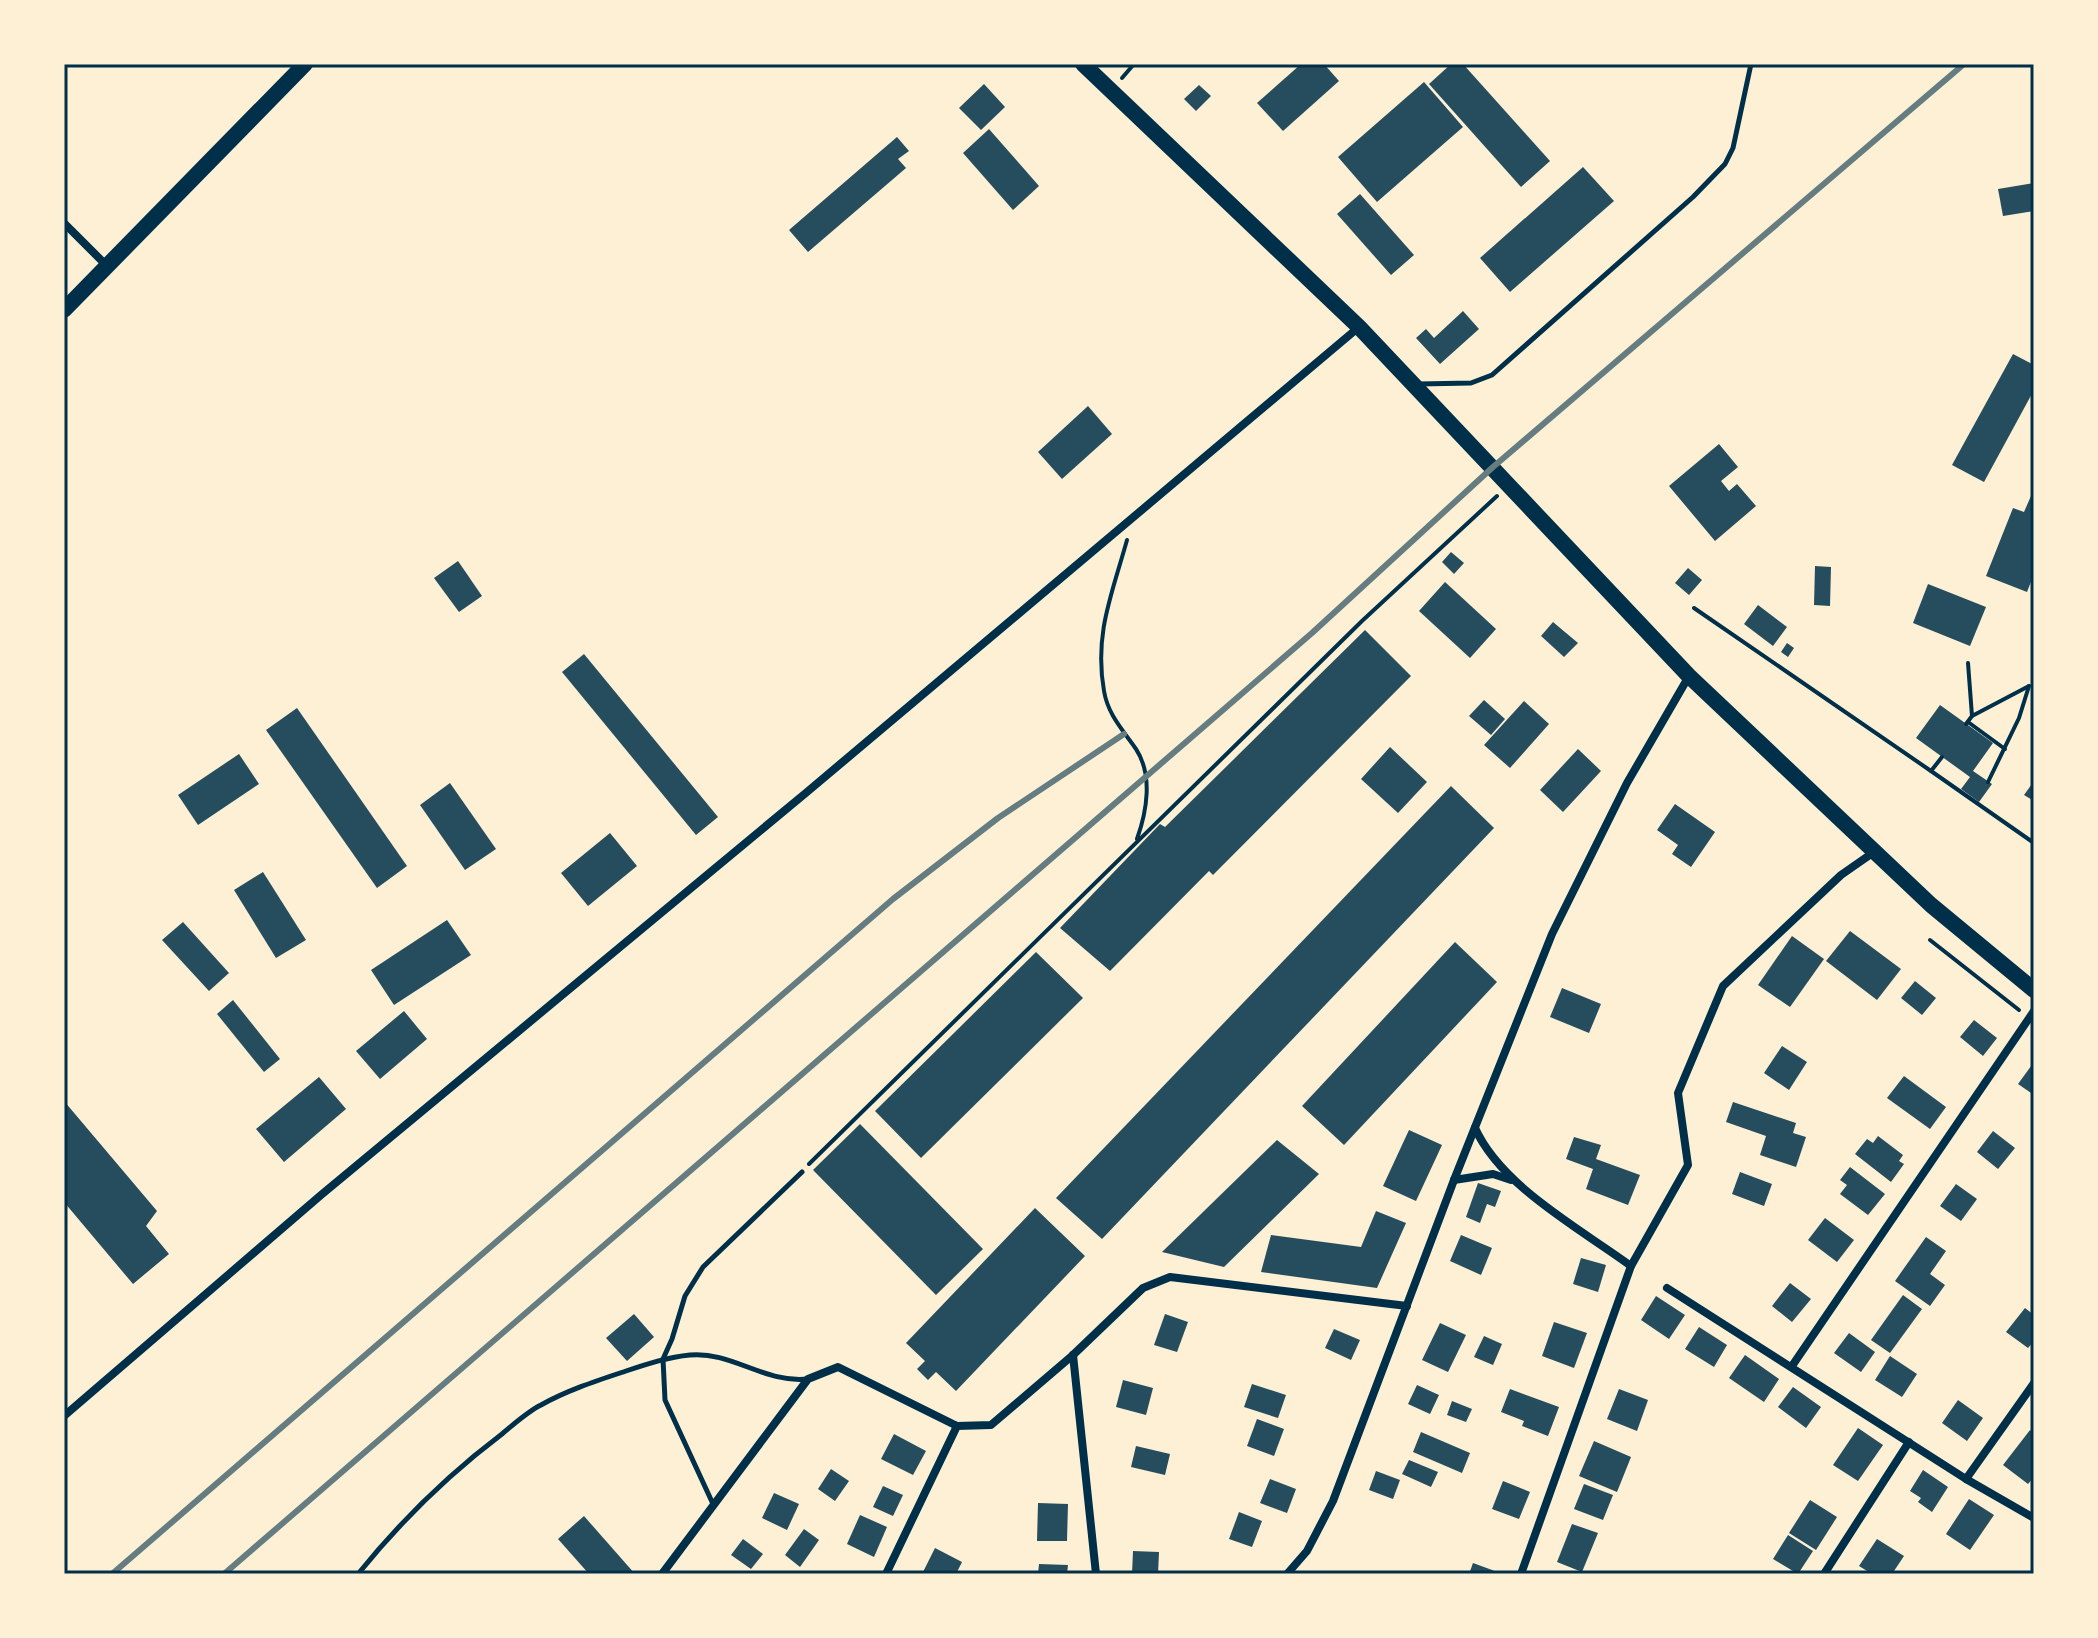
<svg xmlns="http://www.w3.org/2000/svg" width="2098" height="1638" font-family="Helvetica,sans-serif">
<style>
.building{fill:#264d5e}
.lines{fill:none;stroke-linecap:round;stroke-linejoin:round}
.path{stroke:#003049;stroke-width:4}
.service{stroke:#003049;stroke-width:5}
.minor{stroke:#003049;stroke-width:8}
.secondary{stroke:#003049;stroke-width:16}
.rail{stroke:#657d81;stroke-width:6}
.neatline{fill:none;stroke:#003049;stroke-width:3}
</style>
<rect width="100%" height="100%" fill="#fdf0d5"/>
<g class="building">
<polygon points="1301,64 1324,64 1339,81 1283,131 1257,103"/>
<polygon points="1451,64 1463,64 1550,161 1521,187 1429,84"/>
<polygon points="1424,82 1463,127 1377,202 1338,157"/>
<polygon points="984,84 1005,107 981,130 959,108"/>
<polygon points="1199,85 1211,96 1196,111 1184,99"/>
<polygon points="989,129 1039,186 1013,210 963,153"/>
<polygon points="897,137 909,151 898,159 906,168 808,252 789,230"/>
<polygon points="1583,167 1614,201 1510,292 1480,258"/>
<polygon points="2034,183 2034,211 2003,216 1998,189"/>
<polygon points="1360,194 1414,255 1391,275 1337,214"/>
<polygon points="1463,311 1479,329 1440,364 1416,338 1426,329 1434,338"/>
<polygon points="2013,354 2034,365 2034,390 1984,482 1952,465"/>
<polygon points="1088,406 1112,434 1062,479 1038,452"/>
<polygon points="1719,444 1738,467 1721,481 1729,491 1737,484 1756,506 1715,541 1669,486"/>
<polygon points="2034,489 2034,574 2027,592 1986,576 2013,508 2024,512"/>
<polygon points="1451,552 1464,563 1454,574 1442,562"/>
<polygon points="458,561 482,596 459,612 434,578"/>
<polygon points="1815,566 1831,567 1830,606 1814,605"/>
<polygon points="1688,568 1702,580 1689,595 1675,583"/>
<polygon points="1445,582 1496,629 1470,658 1419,611"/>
<polygon points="1928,584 1986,607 1970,646 1913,623"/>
<polygon points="1758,605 1787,627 1773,646 1744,624"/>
<polygon points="1553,622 1578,643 1564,657 1541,636"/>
<polygon points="1365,630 1411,676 1213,875 1209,871 1110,971 1060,928 1160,824 1165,827"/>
<polygon points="1787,643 1794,648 1788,657 1781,652"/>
<polygon points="584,654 718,817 696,835 562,672"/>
<polygon points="1484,700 1505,719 1491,735 1469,716"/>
<polygon points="1524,701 1549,724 1510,768 1484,745"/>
<polygon points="1940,705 1993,743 1973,771 1992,784 1979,802 1961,789 1970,777 1916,738"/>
<polygon points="297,708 407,866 377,888 266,730"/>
<polygon points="1390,747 1427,782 1398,813 1361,779"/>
<polygon points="1578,749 1601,771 1563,812 1540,790"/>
<polygon points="239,754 259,784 198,825 178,795"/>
<polygon points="2034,781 2034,801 2024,795"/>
<polygon points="450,783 496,849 465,870 420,805"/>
<polygon points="1451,786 1494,828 1102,1239 1056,1198"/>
<polygon points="1675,804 1715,832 1691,867 1672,854 1678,845 1657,830"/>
<polygon points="610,833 637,866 588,906 561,873"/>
<polygon points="263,872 306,940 276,958 234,890"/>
<polygon points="447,920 471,955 394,1005 371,970"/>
<polygon points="183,922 229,973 209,991 162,940"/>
<polygon points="1850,931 1901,969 1877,1000 1826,961"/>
<polygon points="1792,936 1824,959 1790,1007 1758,985"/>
<polygon points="1455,942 1497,982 1344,1145 1302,1106"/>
<polygon points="1036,952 1083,998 921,1158 875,1111"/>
<polygon points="1915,981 1936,998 1922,1015 1901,998"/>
<polygon points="1562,988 1601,1004 1589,1033 1550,1017"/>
<polygon points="233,1000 280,1059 264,1072 217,1014"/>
<polygon points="404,1011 427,1039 380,1079 356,1051"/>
<polygon points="1974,1020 1997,1038 1983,1056 1960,1037"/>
<polygon points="1782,1046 1807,1062 1789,1090 1764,1073"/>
<polygon points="2034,1062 2034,1095 2018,1084"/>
<polygon points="1904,1076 1946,1107 1930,1129 1887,1098"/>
<polygon points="319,1077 346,1109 284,1162 256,1129"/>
<polygon points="64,1101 157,1211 146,1226 169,1254 133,1284 64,1202"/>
<polygon points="1733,1102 1796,1123 1793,1133 1806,1137 1796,1167 1760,1155 1766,1136 1726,1122"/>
<polygon points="860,1124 983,1249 936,1295 813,1170"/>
<polygon points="1409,1130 1442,1145 1416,1201 1383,1186"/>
<polygon points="1993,1131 2015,1148 1998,1169 1977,1152"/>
<polygon points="1878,1136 1903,1155 1899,1161 1904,1164 1891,1182 1855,1154 1867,1139 1873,1143"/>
<polygon points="1574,1137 1601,1145 1596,1159 1640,1175 1628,1205 1586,1189 1593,1169 1566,1159"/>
<polygon points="1277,1140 1319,1174 1224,1267 1162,1252"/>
<polygon points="1850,1167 1885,1194 1868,1215 1840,1194 1847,1185 1840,1180"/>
<polygon points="1740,1172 1772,1184 1764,1206 1732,1194"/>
<polygon points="1478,1183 1501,1191 1495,1207 1487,1204 1480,1223 1466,1217"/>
<polygon points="1956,1184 1977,1199 1961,1221 1940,1206"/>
<polygon points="1035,1208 1085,1256 956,1391 936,1372 928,1380 917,1369 925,1361 906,1343"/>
<polygon points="1376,1211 1406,1223 1377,1288 1261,1272 1271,1235 1361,1247"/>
<polygon points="1825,1218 1854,1240 1837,1262 1808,1240"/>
<polygon points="1461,1235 1492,1248 1481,1275 1450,1261"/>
<polygon points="1926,1237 1946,1251 1930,1274 1945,1285 1930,1306 1895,1281"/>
<polygon points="1581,1258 1606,1265 1598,1292 1573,1284"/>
<polygon points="1790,1283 1811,1299 1792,1322 1772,1306"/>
<polygon points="1903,1295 1922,1309 1890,1353 1871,1340"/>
<polygon points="1656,1296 1685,1315 1669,1339 1641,1320"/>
<polygon points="2025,1308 2034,1315 2034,1341 2028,1348 2006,1332"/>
<polygon points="634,1314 654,1337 627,1361 606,1338"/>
<polygon points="1165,1314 1188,1322 1177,1352 1154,1345"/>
<polygon points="1554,1322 1587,1333 1574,1368 1542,1356"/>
<polygon points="1440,1323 1466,1335 1448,1372 1422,1360"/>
<polygon points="1699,1327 1727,1345 1714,1367 1685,1349"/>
<polygon points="1334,1329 1360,1340 1351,1360 1325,1348"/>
<polygon points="1849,1333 1875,1352 1861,1372 1834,1353"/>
<polygon points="1484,1336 1502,1344 1493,1365 1474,1357"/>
<polygon points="1745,1355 1779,1379 1764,1402 1729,1378"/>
<polygon points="1890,1356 1917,1374 1902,1397 1875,1380"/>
<polygon points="1123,1380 1153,1388 1146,1415 1116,1407"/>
<polygon points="1252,1384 1286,1395 1278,1418 1244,1407"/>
<polygon points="1417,1385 1439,1395 1430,1414 1408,1404"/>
<polygon points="1793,1387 1821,1407 1806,1428 1778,1407"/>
<polygon points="1510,1389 1559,1407 1548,1436 1522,1426 1524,1421 1501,1412"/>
<polygon points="1619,1389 1648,1400 1637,1431 1607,1419"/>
<polygon points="1958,1400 1983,1418 1967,1441 1942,1423"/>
<polygon points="1452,1401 1472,1409 1466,1422 1447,1415"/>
<polygon points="1257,1419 1284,1429 1274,1456 1247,1446"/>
<polygon points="1858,1428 1883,1445 1858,1481 1833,1465"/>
<polygon points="2030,1430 2034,1434 2034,1477 2028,1484 2003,1465"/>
<polygon points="1421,1432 1470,1453 1462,1473 1413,1452"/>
<polygon points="894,1434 926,1451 913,1475 881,1459"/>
<polygon points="1594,1441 1631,1457 1617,1492 1579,1476"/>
<polygon points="1136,1446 1170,1454 1165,1475 1131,1467"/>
<polygon points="1409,1460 1438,1472 1431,1487 1402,1474"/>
<polygon points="831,1469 849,1481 835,1501 818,1489"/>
<polygon points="1923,1470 1948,1487 1932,1512 1918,1502 1921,1498 1910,1491"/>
<polygon points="1376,1471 1400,1480 1393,1499 1369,1490"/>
<polygon points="1270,1479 1296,1489 1287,1513 1260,1503"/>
<polygon points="1503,1481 1530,1492 1519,1519 1492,1509"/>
<polygon points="1584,1484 1613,1495 1603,1520 1574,1509"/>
<polygon points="883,1486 903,1495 893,1516 873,1507"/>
<polygon points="774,1493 799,1504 787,1530 762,1518"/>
<polygon points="1969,1499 1994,1515 1970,1550 1946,1534"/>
<polygon points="1810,1500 1837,1517 1816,1550 1789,1533"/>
<polygon points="1038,1503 1068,1504 1067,1541 1037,1541"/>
<polygon points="1239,1512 1262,1521 1252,1547 1229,1539"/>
<polygon points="860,1515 887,1527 874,1557 847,1544"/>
<polygon points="584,1516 635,1574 589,1574 558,1539"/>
<polygon points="1572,1524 1598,1533 1582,1572 1557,1562"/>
<polygon points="804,1529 819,1540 800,1567 785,1555"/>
<polygon points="1788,1535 1813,1551 1798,1574 1773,1559"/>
<polygon points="743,1539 763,1554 751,1569 731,1555"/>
<polygon points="1877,1539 1904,1556 1892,1574 1872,1574 1859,1566"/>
<polygon points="935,1548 962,1562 956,1574 922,1574"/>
<polygon points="1133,1551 1159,1552 1158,1574 1132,1574"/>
<polygon points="1473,1563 1503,1574 1469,1574"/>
<polygon points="1039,1564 1068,1565 1067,1574 1038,1574"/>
</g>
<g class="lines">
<g class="path">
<polyline points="1122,78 1134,64"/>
<path d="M1127,540C1112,594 1094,634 1104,691C1108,715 1123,730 1136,749C1153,775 1147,811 1137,839"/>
<polyline points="1694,608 1931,771"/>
<polyline points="1972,716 2029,686"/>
<polyline points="1968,722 2005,749"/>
<polyline points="1966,724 1972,716 1968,663"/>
<polyline points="1942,757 1931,771 2034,843"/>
<polyline points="1988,782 2019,718 2029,686"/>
<polyline points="1930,940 2019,1010"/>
<polyline points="809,1164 1362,621 1497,496"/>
</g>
<g class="service">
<polyline points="1419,384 1471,383 1492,375 1693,197 1725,164 1733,148 1751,64"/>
<polyline points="713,1504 665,1400 663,1359 672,1339 685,1296 703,1267 802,1172"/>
<path d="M358,1574C400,1522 449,1474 502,1434C514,1424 527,1412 541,1405C568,1390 596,1381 626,1371C647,1364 668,1357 690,1355C731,1351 766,1384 808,1379"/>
</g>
<g class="minor">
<polyline points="64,223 107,266"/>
<path d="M1475,1128C1501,1186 1579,1228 1631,1266"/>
<polyline points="1454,1180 1493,1174 1511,1180"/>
<polyline points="1667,1288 1966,1479 2034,1518"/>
<polyline points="1073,1355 1096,1574"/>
<polyline points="1792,1366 2034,1011"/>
<polyline points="64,1416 321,1195 807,792 1359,327"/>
<polyline points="1966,1479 2034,1383"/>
<polyline points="662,1574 808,1379 838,1367 957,1426 991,1425 1073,1355 1143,1288 1170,1277 1407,1306"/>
<polyline points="886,1574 957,1426"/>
<polyline points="1287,1574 1307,1551 1333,1501 1454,1180 1552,934 1627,783 1689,676"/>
<polyline points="1521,1574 1631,1266 1688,1165 1678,1093 1723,986 1841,875 1874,852"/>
<polyline points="1824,1574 1909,1442"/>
</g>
<g class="secondary">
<polyline points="1083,64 1359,327 1689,676 1931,905 2034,990"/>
<polyline points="64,310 305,64"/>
</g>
<g class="rail">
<polyline points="112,1574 893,899 998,818 1124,734"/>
<polyline points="224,1574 1312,633 1493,467 1964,64"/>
</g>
</g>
<rect width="2098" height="1638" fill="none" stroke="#fdf0d5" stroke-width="132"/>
<rect x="66" y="66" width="1966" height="1506" class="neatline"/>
</svg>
